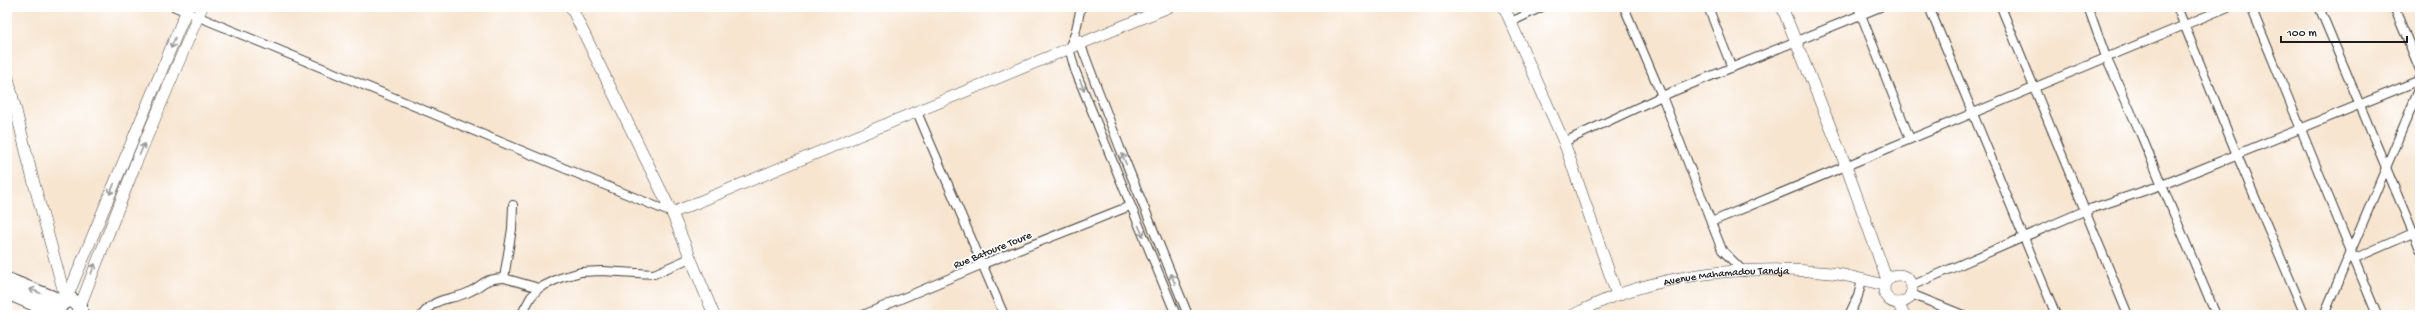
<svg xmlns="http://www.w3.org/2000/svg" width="2427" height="322" font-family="'Gochi Hand',sans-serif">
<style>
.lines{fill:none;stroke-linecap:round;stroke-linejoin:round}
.street-casing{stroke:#3d3a37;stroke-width:10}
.secondary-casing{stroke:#3d3a37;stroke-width:12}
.highway-casing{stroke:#3d3a37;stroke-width:16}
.street{stroke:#fff;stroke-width:8}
.secondary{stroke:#fff;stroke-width:11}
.highway{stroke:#fff;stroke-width:14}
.oneway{stroke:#999}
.labels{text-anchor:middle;stroke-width:3.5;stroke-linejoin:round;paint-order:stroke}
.street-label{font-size:11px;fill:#1c1c1c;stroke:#fff}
</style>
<rect width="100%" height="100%" fill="#fff"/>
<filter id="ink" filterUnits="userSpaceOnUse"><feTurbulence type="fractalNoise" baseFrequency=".025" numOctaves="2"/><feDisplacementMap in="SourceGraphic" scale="8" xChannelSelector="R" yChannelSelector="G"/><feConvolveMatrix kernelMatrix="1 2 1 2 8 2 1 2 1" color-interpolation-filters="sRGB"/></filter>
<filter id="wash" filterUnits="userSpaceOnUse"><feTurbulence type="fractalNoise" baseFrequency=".012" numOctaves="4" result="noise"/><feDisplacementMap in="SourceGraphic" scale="16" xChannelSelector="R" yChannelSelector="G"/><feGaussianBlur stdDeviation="0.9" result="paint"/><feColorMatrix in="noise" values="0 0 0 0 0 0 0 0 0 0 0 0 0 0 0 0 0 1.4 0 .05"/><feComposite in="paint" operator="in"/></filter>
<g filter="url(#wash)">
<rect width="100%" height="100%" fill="#f7e5d0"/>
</g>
<g filter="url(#ink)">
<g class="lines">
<defs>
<g id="street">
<polyline points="175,7 672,213"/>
<polyline points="1081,7 1075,34 1069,48 1075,70 1176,315"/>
<polyline points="1624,7 1662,96 1722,250 1744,272"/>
<polyline points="1708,7 1732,68"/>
<polyline points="1858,7 1910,139"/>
<polyline points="1929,7 2056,315"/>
<polyline points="2001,7 2128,315"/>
<polyline points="2088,7 2106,57 2139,130 2216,315"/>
<polyline points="2177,7 2237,155 2305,315"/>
<polyline points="2251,7 2377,315"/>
<polyline points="2319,7 2420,249"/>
<polyline points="2394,7 2420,70"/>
<polyline points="1511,22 1542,7"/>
<polyline points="1079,40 1120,148 1188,315"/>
<polyline points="917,112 1004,315"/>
<polyline points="1564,142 1662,96 1880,7"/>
<polyline points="513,205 512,229 504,278 539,288"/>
<polyline points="1711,222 2228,7"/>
<polyline points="2353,259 2420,230"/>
<polyline points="1911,286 2084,211 2162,185 2420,80"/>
<polyline points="1911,294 1963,315"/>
<path d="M422,315C437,296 448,301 467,293C484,286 480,279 504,278"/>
<polyline points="521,315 531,297 539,288 560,278 581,272 602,271 654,274 690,258"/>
<polyline points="863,315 983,264 1130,206"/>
<polyline points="1849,315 1858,296 1862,280"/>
<polyline points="2324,315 2420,87"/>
</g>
<g id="secondary">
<polyline points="571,7 672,213 714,315"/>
<polyline points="1504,7 1564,142 1617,295"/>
<polyline points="1782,7 1846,166 1887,280"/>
<polyline points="7,74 32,176 66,300"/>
<polyline points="672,213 1169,7"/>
<circle cx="1898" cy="289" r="14"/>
<polyline points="66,300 188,7"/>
<polyline points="1898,303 1904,315"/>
<polyline points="80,306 135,165 202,7"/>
<path id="s1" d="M1573,315C1587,308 1602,301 1617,295C1684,271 1761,265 1831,273C1848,275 1867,281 1884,285"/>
</g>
<g id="highway">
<polyline points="7,280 63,302"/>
<polyline points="7,292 58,314"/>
<polyline points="58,309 63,302 72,300 80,306 80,315"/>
</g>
</defs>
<use href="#street" class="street-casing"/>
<use href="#secondary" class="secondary-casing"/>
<use href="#highway" class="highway-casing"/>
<use href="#street" class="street"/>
<use href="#secondary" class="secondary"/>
<use href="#highway" class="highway"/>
</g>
<defs><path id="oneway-shaft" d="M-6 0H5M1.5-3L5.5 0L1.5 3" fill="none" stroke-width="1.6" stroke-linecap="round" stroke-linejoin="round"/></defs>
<g class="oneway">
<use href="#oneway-shaft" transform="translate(173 43) rotate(112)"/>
<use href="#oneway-shaft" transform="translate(1082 85) rotate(68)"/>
<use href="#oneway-shaft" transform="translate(142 149) rotate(-67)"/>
<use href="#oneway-shaft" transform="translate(1124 159) rotate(-112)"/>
<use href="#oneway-shaft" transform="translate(112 189) rotate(113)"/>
<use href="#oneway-shaft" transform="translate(1141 231) rotate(65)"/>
<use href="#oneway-shaft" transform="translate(93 269) rotate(-69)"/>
<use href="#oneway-shaft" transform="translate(1173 279) rotate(-113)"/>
<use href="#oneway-shaft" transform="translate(35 291) rotate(-159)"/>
</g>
</g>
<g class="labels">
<g class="street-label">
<text transform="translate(992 249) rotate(-22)" y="4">Rue Batoure Toure</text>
<text dy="4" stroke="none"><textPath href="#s1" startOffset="160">Avenue Mahamadou Tandja</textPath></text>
</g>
</g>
<rect width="2427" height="322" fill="none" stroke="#fff" stroke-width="24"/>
<path d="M2281 36v6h126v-6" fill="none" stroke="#1c1c1c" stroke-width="2"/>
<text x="2287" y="36" font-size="12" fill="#1c1c1c" stroke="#ffffff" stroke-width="3" paint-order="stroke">100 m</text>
</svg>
